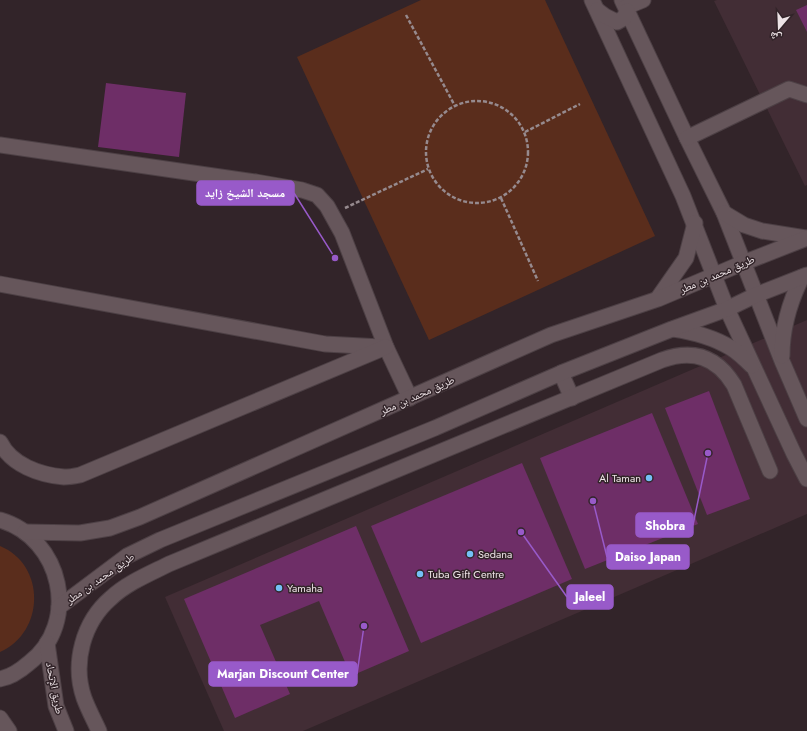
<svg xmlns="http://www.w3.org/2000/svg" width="807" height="731" font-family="Jost,'Noto Naskh Arabic',sans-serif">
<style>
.built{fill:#422d35}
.green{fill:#5a2d1c}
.building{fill:#6e2e67}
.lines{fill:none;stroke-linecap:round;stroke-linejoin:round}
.minor-casing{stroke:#4d4045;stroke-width:17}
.path{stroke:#968a8e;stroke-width:2.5;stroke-dasharray:4 2;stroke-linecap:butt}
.minor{stroke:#66565b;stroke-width:15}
.poi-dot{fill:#74c0f6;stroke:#322429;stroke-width:1.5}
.labels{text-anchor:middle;stroke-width:3;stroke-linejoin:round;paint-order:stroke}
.street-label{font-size:11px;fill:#ede3e6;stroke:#322429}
.poi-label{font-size:11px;fill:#ede3e6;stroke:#322429;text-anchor:start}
.leader{fill:none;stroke:#985ac9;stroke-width:1.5}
.callout-dot{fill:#985ac9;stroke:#322429;stroke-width:1.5}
.callout{fill:#985ac9;stroke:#985ac9;stroke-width:1.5}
.callout-label{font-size:12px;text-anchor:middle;font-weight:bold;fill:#fff}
</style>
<rect width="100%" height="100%" fill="#322429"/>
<g class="built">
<polygon points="717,0 807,0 807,185 805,186 714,1"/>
<polygon points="807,320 807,514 303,731 224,731 165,597"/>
</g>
<g class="green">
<polygon points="421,0 545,0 655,236 429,340 297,57"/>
<path d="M0,546C46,565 45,632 0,652Z"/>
</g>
<g class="building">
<polygon points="807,5 807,32 796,10"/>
<polygon points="106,83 186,93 179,157 98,147"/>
<polygon points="709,391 750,499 707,515 665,408"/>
<polygon points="652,413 698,524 585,569 540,458"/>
<polygon points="522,463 572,579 421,643 371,526"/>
<polygon points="356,526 409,651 351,676 319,601 260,625 290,694 235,718 184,599"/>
</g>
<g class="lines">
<defs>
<g id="minor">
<polyline points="592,0 683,196 727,309 794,454 807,479"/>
<polyline points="622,0 687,138 724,213 782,361 807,419"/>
<polyline points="626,7 643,0"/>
<polyline points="597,10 605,16 617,22 624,18 627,11"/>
<polyline points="687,138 789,89 807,95"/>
<polyline points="0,145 256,182 302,190 317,195 327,206 342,233 386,347 410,398"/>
<polyline points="724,213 744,225 762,231 806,238"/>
<polyline points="0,284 325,344 381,347"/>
<polyline points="658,298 686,258 695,223"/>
<path d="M673,329C694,332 713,337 731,348C739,353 746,360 752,366"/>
<path d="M782,356C782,328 790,301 802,277"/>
<polyline points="561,373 572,398"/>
<path d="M0,442C11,465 40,475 64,477C69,477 75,476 80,475L386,347"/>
<path d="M0,520C62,538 81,623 29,663C21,670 11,677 0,679"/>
<polyline points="25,532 80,533 110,528 140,517 551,335 658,299 743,263 807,238"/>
<polyline points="59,607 127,556 160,540 435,428 561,373 672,329 727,309 756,295 807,275"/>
<polyline points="47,643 56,706 66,731"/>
<polyline points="0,718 9,731"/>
<path d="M99,731C94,720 88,709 84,698C72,663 83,622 111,598C127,583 149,574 169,564L662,360C693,349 717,357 734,385L770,471"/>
</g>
</defs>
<use href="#minor" class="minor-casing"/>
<g class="path">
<polyline points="406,15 455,106"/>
<circle cx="477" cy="152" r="51"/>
<polyline points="525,132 580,104"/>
<polyline points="501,198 538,281"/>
<polyline points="345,208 428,169"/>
</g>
<use href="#minor" class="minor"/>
</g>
<g class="poi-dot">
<circle cx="649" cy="478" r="4"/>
<circle cx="470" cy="554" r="4"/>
<circle cx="420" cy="574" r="4"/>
<circle cx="279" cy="588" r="4"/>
</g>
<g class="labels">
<g class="street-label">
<text transform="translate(717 274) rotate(-23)" y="4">طريق محمد بن مطر</text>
<text transform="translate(417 395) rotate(-24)" y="4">طريق محمد بن مطر</text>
<text transform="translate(100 578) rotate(-35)" y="4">طريق محمد بن مطر</text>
<text transform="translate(55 688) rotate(79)" y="4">طريق اﻹتحاد</text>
</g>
<g class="poi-label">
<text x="641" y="482" text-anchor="end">Al Taman</text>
<text x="478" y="558">Sedana</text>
<text x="428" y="578">Tuba Gift Centre</text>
<text x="287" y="592">Yamaha</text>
</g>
</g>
<path class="leader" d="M335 258L294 193M708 453L693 525M593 501L607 557M521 532L567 597M364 626L357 674"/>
<g class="callout-dot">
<circle cx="335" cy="258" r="4"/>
<circle cx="708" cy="453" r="4"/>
<circle cx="593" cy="501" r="4"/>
<circle cx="521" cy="532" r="4"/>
<circle cx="364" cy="626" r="4"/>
</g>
<g class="callout">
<rect x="197" y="181" width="97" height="24" rx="4"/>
<rect x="636" y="513" width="57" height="24" rx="4"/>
<rect x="607" y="545" width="82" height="24" rx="4"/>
<rect x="567" y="585" width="46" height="24" rx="4"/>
<rect x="209" y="662" width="148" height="24" rx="4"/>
</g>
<g class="callout-label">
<text x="245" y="197">مسجد الشيخ زايد</text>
<text x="665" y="530">Shobra</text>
<text x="648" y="561">Daiso Japan</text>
<text x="590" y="601">Jaleel</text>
<text x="283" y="678">Marjan Discount Center</text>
</g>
<g transform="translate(779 28) rotate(199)" stroke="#322429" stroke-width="3" paint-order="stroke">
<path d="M0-3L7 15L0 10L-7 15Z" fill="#ede3e6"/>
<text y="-6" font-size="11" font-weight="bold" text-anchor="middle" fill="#ede3e6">ش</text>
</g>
</svg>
